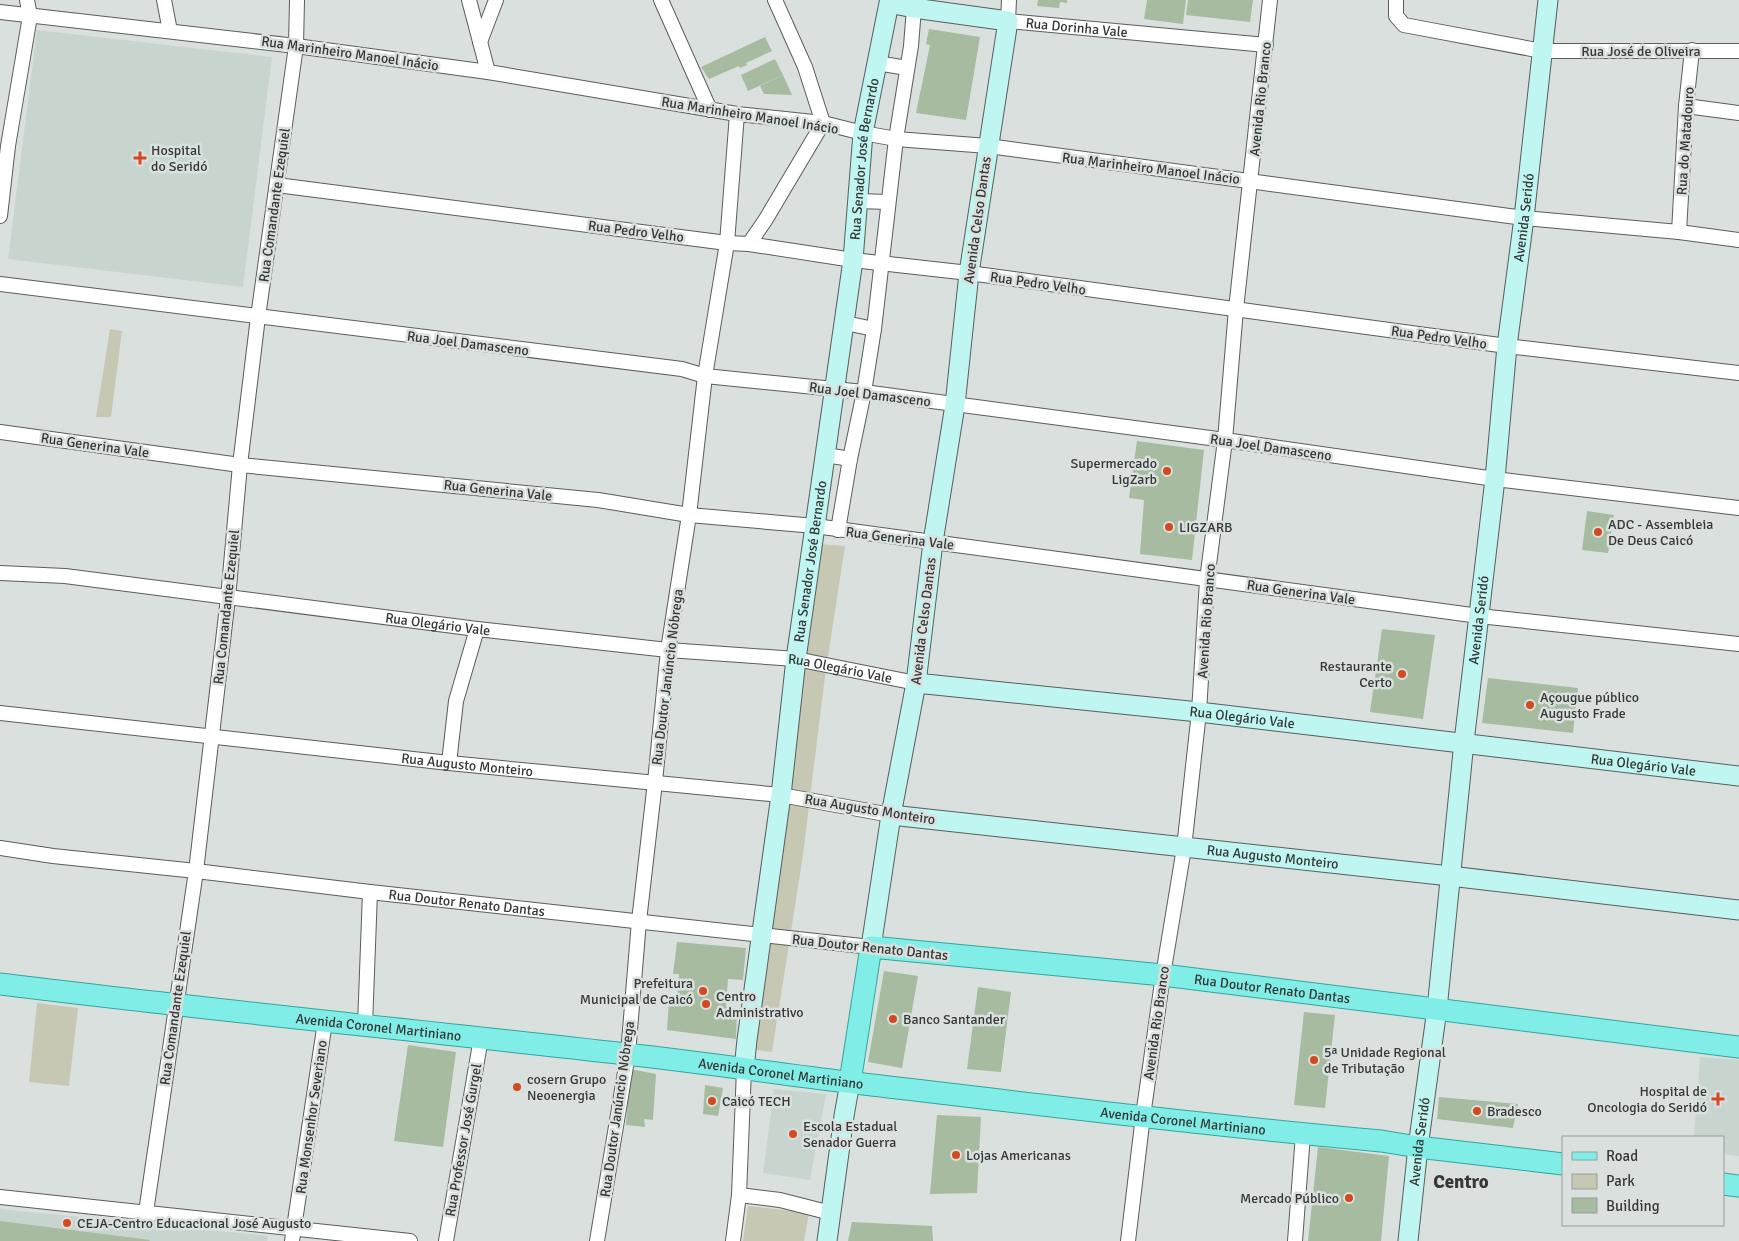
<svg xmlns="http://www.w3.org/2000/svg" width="1739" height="1241" font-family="Signika,sans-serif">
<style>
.built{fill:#c8d5ce}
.green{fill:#c6c8b4}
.building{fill:#a6bb9f}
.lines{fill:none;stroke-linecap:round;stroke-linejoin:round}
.minor-casing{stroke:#595d5b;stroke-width:16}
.secondary-casing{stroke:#595d5b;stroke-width:21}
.primary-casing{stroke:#30a69e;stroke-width:23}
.minor{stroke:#fff;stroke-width:14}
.secondary{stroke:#c0f6f2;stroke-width:19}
.primary{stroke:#80eee6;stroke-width:21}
.poi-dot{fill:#d34a21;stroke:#dae0dd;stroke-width:2}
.labels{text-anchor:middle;stroke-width:5;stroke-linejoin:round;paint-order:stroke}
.street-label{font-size:14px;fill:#363837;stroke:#dae0dd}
.poi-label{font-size:14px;fill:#363837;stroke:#dae0dd;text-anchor:start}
.district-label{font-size:19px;font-weight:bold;fill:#363837;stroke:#dae0dd}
</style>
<rect width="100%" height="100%" fill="#dae0dd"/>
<g class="built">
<polygon points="37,30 272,57 243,287 8,259"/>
<polygon points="1700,1057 1739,1060 1739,1156 1723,1154 1723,1137 1694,1137"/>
<polygon points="774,1089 826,1094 810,1180 763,1173"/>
<polygon points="0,1209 268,1236 267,1241 0,1241"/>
</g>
<g class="green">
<polygon points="110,329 122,331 111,417 96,417"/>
<polygon points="817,544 845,546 825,676 803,855 772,1052 750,1049"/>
<polygon points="37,1003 78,1008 69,1086 29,1082"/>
<polygon points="748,1206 809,1213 804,1241 743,1241"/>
</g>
<g class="building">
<polygon points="1038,0 1067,0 1067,3 1060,2 1059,8 1037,6"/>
<polygon points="1147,0 1186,0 1183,24 1144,19"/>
<polygon points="1188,0 1253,0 1250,22 1186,15"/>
<polygon points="929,29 980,37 966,120 916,113 930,45 926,44"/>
<polygon points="765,37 772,51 746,63 747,65 740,68 739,66 709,79 701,67"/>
<polygon points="775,59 783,75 748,91 741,75"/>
<polygon points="783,75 792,95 764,94 760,86"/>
<polygon points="1137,441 1204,450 1192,560 1140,554 1144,500 1129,498"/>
<polygon points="1587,511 1614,515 1608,553 1582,550"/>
<polygon points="1382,629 1435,635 1423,719 1370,712"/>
<polygon points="1488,678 1578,688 1573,733 1482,723"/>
<polygon points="677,942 746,948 743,980 728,979 726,1007 737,1009 736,1039 667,1030 669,1001 677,1002 679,974 673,974"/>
<polygon points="884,971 918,976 902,1068 868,1062"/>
<polygon points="978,987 1011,992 1001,1072 967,1069"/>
<polygon points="1304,1012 1335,1015 1325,1108 1294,1105"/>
<polygon points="408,1045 456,1052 443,1147 394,1141"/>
<polygon points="630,1069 656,1074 653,1120 644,1119 645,1127 626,1125"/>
<polygon points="705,1085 723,1088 718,1116 703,1114"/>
<polygon points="1439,1097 1518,1104 1513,1128 1437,1119"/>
<polygon points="937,1115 981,1117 977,1193 930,1194"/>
<polygon points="1318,1147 1389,1156 1381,1241 1308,1241"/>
<polygon points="0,1221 150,1240 149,1241 0,1241"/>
<polygon points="852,1222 932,1226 933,1241 848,1241"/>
</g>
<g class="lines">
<defs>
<g id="minor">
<polyline points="164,0 170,31"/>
<polyline points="469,0 488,72"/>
<polyline points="661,0 710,110"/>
<path id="s1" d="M1009,0L1008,21L1266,45"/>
<polyline points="1396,0 1396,16 1404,25 1542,51 1739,51"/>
<polyline points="0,12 296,46 488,72 737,114 823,123 863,133 896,139 988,146 1524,218 1679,232 1739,240"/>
<polyline points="480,42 496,0"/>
<polyline points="877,63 907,68"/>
<polyline points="1686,106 1739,113"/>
<polyline points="277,185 727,243 749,244 853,260 969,273 1507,346 1739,373"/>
<polyline points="858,201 888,202"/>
<polyline points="0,216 8,146 30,16 27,0"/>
<polyline points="1679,232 1686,106 1692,50"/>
<polyline points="749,244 766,219 823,123 805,67 775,0"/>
<polyline points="0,284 682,369 705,376 864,392 1225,440 1495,479 1739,508"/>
<polyline points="845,323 874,329"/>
<polyline points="0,432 240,465 598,500 689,515 815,526 1479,616 1739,644"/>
<polyline points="826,455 850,459"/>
<polyline points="838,530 850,459 864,392 874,329 896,139 911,46 914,8"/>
<path id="s2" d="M0,573L65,576L477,629L668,650L796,659L916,683"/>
<path id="s3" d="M0,713L449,763L781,795L891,815"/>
<polyline points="449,763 456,701 477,629"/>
<path id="s4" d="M0,848L53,856L196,871L370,892L871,947"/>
<polyline points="365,1026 370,892"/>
<polyline points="739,1195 780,1200 831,1213"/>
<polyline points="0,1197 410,1241"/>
<polyline points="146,1212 196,871 228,598 240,465 258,317 296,46 297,0"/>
<polyline points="292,1241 325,1022"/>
<polyline points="446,1241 481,1038"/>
<polyline points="597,1241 628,1054 639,921 655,782 668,650 689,515 705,376 727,243 737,114"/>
<polyline points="733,1241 739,1195 744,1069"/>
<polyline points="1128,1241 1143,1116 1163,975 1184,848 1199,712 1207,580 1225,440 1236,309 1270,0"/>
<polyline points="1295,1241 1303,1134"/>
</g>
<g id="secondary">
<path id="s5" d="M916,683L1199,712L1739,776"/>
<path id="s6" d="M891,815L1450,876L1739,910"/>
<path id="s7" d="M744,1069L747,1040L781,795L796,659L853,260L863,133L889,3L914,8L1008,21L969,273L955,405L933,542L916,683L891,815L871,947"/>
<polyline points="827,1241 844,1116 850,1082"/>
<path id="s8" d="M1408,1241L1418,1147L1437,1009L1464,742L1495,479L1507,346L1524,218L1548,0"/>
</g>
<g id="primary">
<path id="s9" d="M0,984C208,1010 417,1030 625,1054C699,1062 773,1073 847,1082C1025,1103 1203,1125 1381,1141L1418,1147L1563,1164"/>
<path id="s10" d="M850,1082L871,947L1163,975L1739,1047"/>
<polyline points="1723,1184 1739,1186"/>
</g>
</defs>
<use href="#minor" class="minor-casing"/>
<use href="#secondary" class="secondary-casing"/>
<use href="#primary" class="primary-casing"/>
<use href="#minor" class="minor"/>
<use href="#secondary" class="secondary"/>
<use href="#primary" class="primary"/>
</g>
<g class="poi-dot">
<path d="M137.5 150.5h5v5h5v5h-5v5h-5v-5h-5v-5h5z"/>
<circle cx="1167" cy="471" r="5"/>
<circle cx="1169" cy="527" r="5"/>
<circle cx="1598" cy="532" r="5"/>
<circle cx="1402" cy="674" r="5"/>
<circle cx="1530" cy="705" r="5"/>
<circle cx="703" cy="991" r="5"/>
<circle cx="706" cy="1004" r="5"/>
<circle cx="893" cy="1019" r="5"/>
<circle cx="1314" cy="1060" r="5"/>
<circle cx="517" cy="1087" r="5"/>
<path d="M1715.5 1091.5h5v5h5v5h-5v5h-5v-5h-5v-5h5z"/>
<circle cx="712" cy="1101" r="5"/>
<circle cx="1477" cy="1111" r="5"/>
<circle cx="793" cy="1134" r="5"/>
<circle cx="956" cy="1155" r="5"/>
<circle cx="1349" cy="1198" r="5"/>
<circle cx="67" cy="1223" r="5"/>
</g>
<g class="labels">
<g class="street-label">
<text dy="5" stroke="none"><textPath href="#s1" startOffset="90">Rua Dorinha Vale</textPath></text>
<text x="1641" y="56">Rua José de Oliveira</text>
<text transform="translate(350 53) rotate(8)" y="5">Rua Marinheiro Manoel Inácio</text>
<text transform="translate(1260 99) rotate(-84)" y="5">Avenida Rio Branco</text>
<text transform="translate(750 115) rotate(9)" y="5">Rua Marinheiro Manoel Inácio</text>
<text transform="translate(1685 141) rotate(-86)" y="5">Rua do Matadouro</text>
<text dy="5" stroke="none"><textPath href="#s7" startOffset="918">Rua Senador José Bernardo</textPath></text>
<text transform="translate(1151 168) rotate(7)" y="5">Rua Marinheiro Manoel Inácio</text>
<text transform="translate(274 205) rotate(-82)" y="5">Rua Comandante Ezequiel</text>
<text dy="5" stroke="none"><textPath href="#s8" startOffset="1030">Avenida Seridó</textPath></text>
<text transform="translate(977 220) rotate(-82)" y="5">Avenida Celso Dantas</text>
<text transform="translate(636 231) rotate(7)" y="5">Rua Pedro Velho</text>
<text transform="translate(1038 283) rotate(8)" y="5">Rua Pedro Velho</text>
<text transform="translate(1439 337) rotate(8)" y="5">Rua Pedro Velho</text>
<text transform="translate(468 343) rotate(7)" y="5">Rua Joel Damasceno</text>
<text transform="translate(870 394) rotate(7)" y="5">Rua Joel Damasceno</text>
<text transform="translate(95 445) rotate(8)" y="5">Rua Generina Vale</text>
<text transform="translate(1271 447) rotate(8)" y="5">Rua Joel Damasceno</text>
<text transform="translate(498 490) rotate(6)" y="5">Rua Generina Vale</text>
<text transform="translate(900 538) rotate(7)" y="5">Rua Generina Vale</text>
<text dy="5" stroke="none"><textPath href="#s7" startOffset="512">Rua Senador José Bernardo</textPath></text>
<text transform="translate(1301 592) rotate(8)" y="5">Rua Generina Vale</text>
<text transform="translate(226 607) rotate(-84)" y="5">Rua Comandante Ezequiel</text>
<text transform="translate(923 621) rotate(-83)" y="5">Avenida Celso Dantas</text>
<text transform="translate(1206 621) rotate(-86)" y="5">Avenida Rio Branco</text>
<text dy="5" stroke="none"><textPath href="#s8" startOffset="625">Avenida Seridó</textPath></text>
<text dy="5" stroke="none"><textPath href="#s2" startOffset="441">Rua Olegário Vale</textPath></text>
<text dy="5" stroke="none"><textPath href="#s2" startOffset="846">Rua Olegário Vale</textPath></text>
<text transform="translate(667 677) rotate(-83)" y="5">Rua Doutor Janúncio Nóbrega</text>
<text dy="5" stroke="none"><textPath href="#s5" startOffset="328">Rua Olegário Vale</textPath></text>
<text dy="5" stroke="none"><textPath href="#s3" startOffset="470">Rua Augusto Monteiro</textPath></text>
<text dy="5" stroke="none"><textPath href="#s5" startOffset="732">Rua Olegário Vale</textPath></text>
<text transform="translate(870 809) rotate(9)" y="5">Rua Augusto Monteiro</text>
<text dy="5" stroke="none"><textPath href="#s6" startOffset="384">Rua Augusto Monteiro</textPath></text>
<text dy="5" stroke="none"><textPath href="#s4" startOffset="470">Rua Doutor Renato Dantas</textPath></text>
<text transform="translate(870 947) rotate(6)" y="5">Rua Doutor Renato Dantas</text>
<text dy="5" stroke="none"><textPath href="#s10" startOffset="540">Rua Doutor Renato Dantas</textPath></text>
<text transform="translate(175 1008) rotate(-82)" y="5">Rua Comandante Ezequiel</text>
<text transform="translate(1156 1023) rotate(-82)" y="5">Avenida Rio Branco</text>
<text dy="5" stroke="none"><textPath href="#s9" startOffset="381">Avenida Coronel Martiniano</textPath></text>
<text dy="5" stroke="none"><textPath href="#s9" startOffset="786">Avenida Coronel Martiniano</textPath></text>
<text transform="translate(617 1109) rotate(-82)" y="5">Rua Doutor Janúncio Nóbrega</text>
<text transform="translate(311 1117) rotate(-82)" y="5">Rua Monsenhor Severiano</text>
<text dy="5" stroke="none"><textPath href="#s9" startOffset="1191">Avenida Coronel Martiniano</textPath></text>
<text transform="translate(463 1140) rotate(-80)" y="5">Rua Professor José Gurgel</text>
<text dy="5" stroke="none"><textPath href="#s8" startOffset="100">Avenida Seridó</textPath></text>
</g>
<g class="poi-label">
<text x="151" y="155">Hospital<tspan x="151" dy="16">do Seridó</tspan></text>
<text x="1157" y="468" text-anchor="end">Supermercado<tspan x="1157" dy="16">LigZarb</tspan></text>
<text x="1608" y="529">ADC - Assembleia<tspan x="1608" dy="16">De Deus Caicó</tspan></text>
<text x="1179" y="532">LIGZARB</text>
<text x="1392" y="671" text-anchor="end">Restaurante<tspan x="1392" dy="16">Certo</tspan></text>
<text x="1540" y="702">Açougue público<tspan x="1540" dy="16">Augusto Frade</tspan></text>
<text x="693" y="988" text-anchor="end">Prefeitura<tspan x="693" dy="16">Municipal de Caicó</tspan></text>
<text x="716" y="1001">Centro<tspan x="716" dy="16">Administrativo</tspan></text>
<text x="903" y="1024">Banco Santander</text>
<text x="1324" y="1057">5ª Unidade Regional<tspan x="1324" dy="16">de Tributação</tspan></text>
<text x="527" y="1084">cosern Grupo<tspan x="527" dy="16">Neoenergia</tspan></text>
<text x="1707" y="1096" text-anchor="end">Hospital de<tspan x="1707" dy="16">Oncologia do Seridó</tspan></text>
<text x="722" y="1106">Caicó TECH</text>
<text x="1487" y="1116">Bradesco</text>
<text x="803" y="1131">Escola Estadual<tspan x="803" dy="16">Senador Guerra</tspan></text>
<text x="966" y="1160">Lojas Americanas</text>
<text x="1339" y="1203" text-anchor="end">Mercado Público</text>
<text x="77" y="1228">CEJA-Centro Educacional José Augusto</text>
</g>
<g class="district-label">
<text x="1461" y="1188">Centro</text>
</g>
</g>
<rect x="1562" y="1136" width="162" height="90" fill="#dae0dd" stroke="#989d9b"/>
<rect x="1572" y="1152" width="25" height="8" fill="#80eee6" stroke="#989d9b"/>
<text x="1606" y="1161" font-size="15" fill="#363837">Road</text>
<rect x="1572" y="1174" width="25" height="15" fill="#c6c8b4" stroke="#989d9b"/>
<text x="1606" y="1186" font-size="15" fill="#363837">Park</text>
<rect x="1572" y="1198" width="25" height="15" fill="#a6bb9f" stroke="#989d9b"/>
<text x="1606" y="1211" font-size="15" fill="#363837">Building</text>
</svg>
